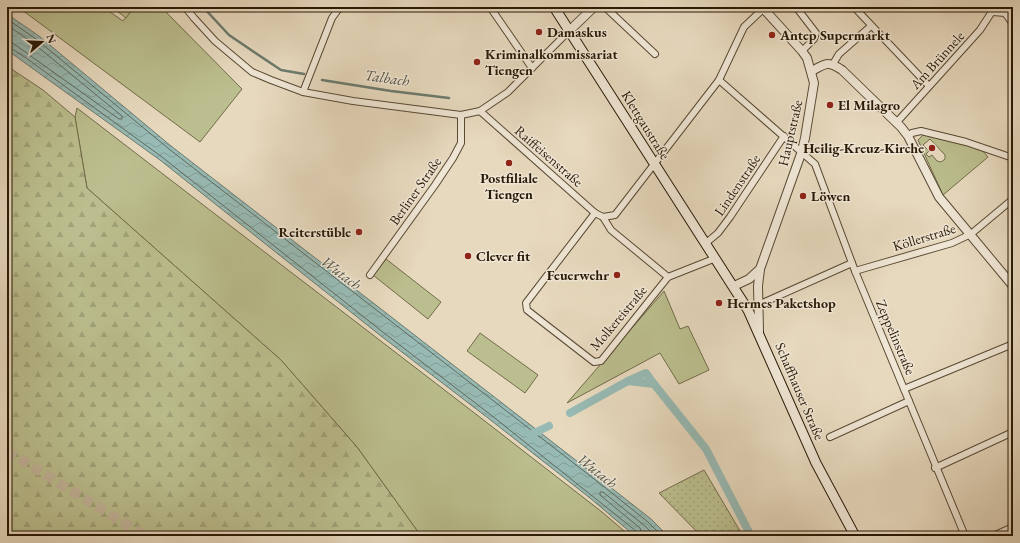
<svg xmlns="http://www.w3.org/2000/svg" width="1020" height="543" font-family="'EB Garamond',serif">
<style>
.grass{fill:#bbbe8e;stroke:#726c4a;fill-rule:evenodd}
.forest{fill:url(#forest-firs);stroke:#726c4a}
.park{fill:url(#park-crowns);stroke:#726c4a}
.garden{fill:url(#garden-dots);stroke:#726c4a}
.water{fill:url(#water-waves);stroke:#6b7a6e}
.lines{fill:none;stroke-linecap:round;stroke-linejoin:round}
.shore{stroke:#606a5d;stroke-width:1}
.stream{stroke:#6b7a6e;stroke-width:2.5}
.canal{stroke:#97bab4;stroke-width:8}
.trunk-tunnel{stroke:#c1b399;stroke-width:10;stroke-dasharray:10 5;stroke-linecap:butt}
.minor-casing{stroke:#584934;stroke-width:8}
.tertiary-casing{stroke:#584934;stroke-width:10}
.secondary-casing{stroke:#291906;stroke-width:11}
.minor{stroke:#efe6d5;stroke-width:6}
.tertiary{stroke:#efe6d5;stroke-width:8}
.secondary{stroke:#efe6d5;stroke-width:9}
.poi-dot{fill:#8f2418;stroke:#efe6d5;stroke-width:1.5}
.labels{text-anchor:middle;stroke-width:3;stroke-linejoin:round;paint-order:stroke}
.poi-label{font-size:14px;font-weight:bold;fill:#291906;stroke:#efe6d5;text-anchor:start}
.street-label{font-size:14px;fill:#291906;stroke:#efe6d5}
.water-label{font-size:15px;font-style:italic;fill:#505143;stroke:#efe6d5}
</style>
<defs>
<pattern id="forest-firs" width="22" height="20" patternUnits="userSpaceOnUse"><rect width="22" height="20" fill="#bbbe8e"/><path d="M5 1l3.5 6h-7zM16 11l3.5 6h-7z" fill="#a1a379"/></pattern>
<pattern id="park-crowns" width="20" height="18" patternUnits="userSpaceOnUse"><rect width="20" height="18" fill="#bbbe8e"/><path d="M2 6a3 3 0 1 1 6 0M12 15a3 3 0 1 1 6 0" fill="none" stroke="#a1a379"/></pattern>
<pattern id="garden-dots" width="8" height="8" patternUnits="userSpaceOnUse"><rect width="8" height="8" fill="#bbbe8e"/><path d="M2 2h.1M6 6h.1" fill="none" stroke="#a1a379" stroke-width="1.8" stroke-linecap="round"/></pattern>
<pattern id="water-waves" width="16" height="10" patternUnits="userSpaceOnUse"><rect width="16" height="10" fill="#97bab4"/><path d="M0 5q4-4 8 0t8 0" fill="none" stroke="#829f99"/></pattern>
</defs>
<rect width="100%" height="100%" fill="#e7d9be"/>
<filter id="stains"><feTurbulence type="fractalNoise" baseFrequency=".005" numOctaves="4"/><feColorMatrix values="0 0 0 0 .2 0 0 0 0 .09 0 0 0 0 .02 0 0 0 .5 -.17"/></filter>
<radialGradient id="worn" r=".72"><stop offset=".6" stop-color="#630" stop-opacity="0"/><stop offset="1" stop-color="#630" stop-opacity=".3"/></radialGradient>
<g class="grass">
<polygon points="18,7 103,7 123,21 134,7 161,7 242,89 200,142"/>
<path d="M77,108C252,243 428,376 602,512L630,536H421L357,447L281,360L87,188L75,117Z"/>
<path d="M924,134L981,149L988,157L943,195L918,140ZM930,139L945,155V159L941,162L937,161L932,155L929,157L926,154L929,151L923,145Z"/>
<polygon points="386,259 441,302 428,319 373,275"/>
<polygon points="664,291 680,329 688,326 709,370 679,384 660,353 567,403"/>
<polygon points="480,333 538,375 525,393 467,351"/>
</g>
<polygon class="forest" points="7,66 43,90 75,117 87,188 281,360 357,447 421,536 7,536"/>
<polygon class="park" points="112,7 134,7 126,18"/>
<polygon class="garden" points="704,470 743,536 701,536 659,493"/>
<polygon class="water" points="7,14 39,36 171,146 600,479 651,519 668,536 635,536 590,498 488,418 381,336 160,160 7,50"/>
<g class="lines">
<g class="shore">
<polyline points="7,19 36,39 169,149 598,482 648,522 662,536"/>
<polyline points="7,25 33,43 122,116 122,119 119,119 14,44 7,42"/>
<polyline points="7,47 11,48 26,58 162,157 384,333 491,415 636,531 638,536"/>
<polyline points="643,536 640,528 600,495 600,492 603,492 645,526 655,536"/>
</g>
<g class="stream">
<polyline points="203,7 229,35 254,52 281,70 304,74"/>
<polyline points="322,80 391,91 449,98"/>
</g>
<g class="canal">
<polyline points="628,381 646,373 654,384"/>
<polyline points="570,413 628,381 654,384 706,449 751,536"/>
<polyline points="530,435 549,426"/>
</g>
<polyline class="trunk-tunnel" points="7,451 145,536"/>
<defs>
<g id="minor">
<polyline points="185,7 194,18 215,41 252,72 271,80 303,92 353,101 461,115 480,111 508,92 569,31"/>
<polyline points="490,7 532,68"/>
<polyline points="605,7 655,54"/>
<polyline points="796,7 816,33 814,39 802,51"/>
<polyline points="854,7 929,86"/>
<polyline points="993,12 1005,13 1013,24"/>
<polyline points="833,64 839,54 871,26"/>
<polyline points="719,80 815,164 855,271 965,536"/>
<polyline points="303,92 332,18 340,7"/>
<polyline points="480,111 595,213 603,217 611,230 668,277"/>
<polyline points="897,122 980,30 995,7"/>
<polyline points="908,136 912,133 921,131 966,142 1013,158"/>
<polyline points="595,213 526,303 527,310 594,362 601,361 668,277 716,258"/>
<polyline points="603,217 615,215 719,80 744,27 763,9"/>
<polyline points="706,243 718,233 730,217 784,136"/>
<polyline points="855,271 952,243 971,234 1013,199"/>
<polyline points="370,275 435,185 453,158 461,143 461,115"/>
<polyline points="758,305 852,263"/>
<polyline points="904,389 1013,344"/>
<polyline points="830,437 909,401"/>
<polyline points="935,468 1013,432"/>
<polyline points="993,536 1013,527"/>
</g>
<g id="tertiary">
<polyline points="569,31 594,7"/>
<path d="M812,71C826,63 828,61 842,70L901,127L908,136L939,197L1013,286"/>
<polyline points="734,286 749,279 760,269 802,151 805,138 814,83 807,58 802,51 762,7"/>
<polyline points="759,331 758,286 760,269"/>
</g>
<polyline id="secondary" points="554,7 748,310 816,463 855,536"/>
</defs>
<use href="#minor" class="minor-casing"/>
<use href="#tertiary" class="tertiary-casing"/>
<use href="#secondary" class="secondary-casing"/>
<use href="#minor" class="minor"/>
<use href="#tertiary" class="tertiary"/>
<use href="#secondary" class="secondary"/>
</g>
<g class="poi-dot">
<circle cx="539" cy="32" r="4"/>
<circle cx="772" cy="35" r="4"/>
<circle cx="477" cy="62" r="4"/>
<circle cx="830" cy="105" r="4"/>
<circle cx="932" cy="148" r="4"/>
<circle cx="509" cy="163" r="4"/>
<circle cx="803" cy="196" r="4"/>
<circle cx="359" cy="232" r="4"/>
<circle cx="468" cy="256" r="4"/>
<circle cx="617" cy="275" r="4"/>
<circle cx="719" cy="303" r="4"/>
</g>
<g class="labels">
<g class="poi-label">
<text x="547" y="37">Damaskus</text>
<text x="780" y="40">Antep Supermarkt</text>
<text x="485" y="59">Kriminalkommissariat<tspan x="485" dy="16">Tiengen</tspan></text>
<text x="838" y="110">El Milagro</text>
<text x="924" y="153" text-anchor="end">Heilig-Kreuz-Kirche</text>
<text x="509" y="183" text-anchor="middle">Postfiliale<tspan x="509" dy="16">Tiengen</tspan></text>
<text x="811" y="201">Löwen</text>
<text x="351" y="237" text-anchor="end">Reiterstüble</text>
<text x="476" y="261">Clever fit</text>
<text x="609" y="280" text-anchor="end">Feuerwehr</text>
<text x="727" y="308">Hermes Paketshop</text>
</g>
<g class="street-label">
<text transform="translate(937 60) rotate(-48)" y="5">Am Brünnele</text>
<text transform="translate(646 125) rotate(58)" y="5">Klettgaustraße</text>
<text transform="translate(790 133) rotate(-77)" y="5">Hauptstraße</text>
<text transform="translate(549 156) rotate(41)" y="5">Raiffeisenstraße</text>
<text transform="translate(737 185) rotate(-56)" y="5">Lindenstraße</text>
<text transform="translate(415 191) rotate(-55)" y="5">Berliner Straße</text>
<text transform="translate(924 237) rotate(-17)" y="5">Köllerstraße</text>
<text transform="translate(618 318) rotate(-50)" y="5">Molkereistraße</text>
<text transform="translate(896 337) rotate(67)" y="5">Zeppelinstraße</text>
<text transform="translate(800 391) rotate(67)" y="5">Schaffhauser Straße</text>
</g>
<g class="water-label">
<text transform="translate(387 78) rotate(8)" y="5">Talbach</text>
<text transform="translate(341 273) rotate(37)" y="5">Wutach</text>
<text transform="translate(597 471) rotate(38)" y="5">Wutach</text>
</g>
</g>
<rect width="1020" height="543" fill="none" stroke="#e7d9be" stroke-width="24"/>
<rect x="8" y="8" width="1004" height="527" fill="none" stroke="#291906" stroke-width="2"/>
<rect x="12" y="12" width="996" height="519" fill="none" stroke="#291906"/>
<g transform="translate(42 42) rotate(71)" stroke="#efe6d5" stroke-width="3" paint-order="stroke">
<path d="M0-3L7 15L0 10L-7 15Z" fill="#291906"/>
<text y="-6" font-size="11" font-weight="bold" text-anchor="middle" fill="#291906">N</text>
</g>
<rect width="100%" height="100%" filter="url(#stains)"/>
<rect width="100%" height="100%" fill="url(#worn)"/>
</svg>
